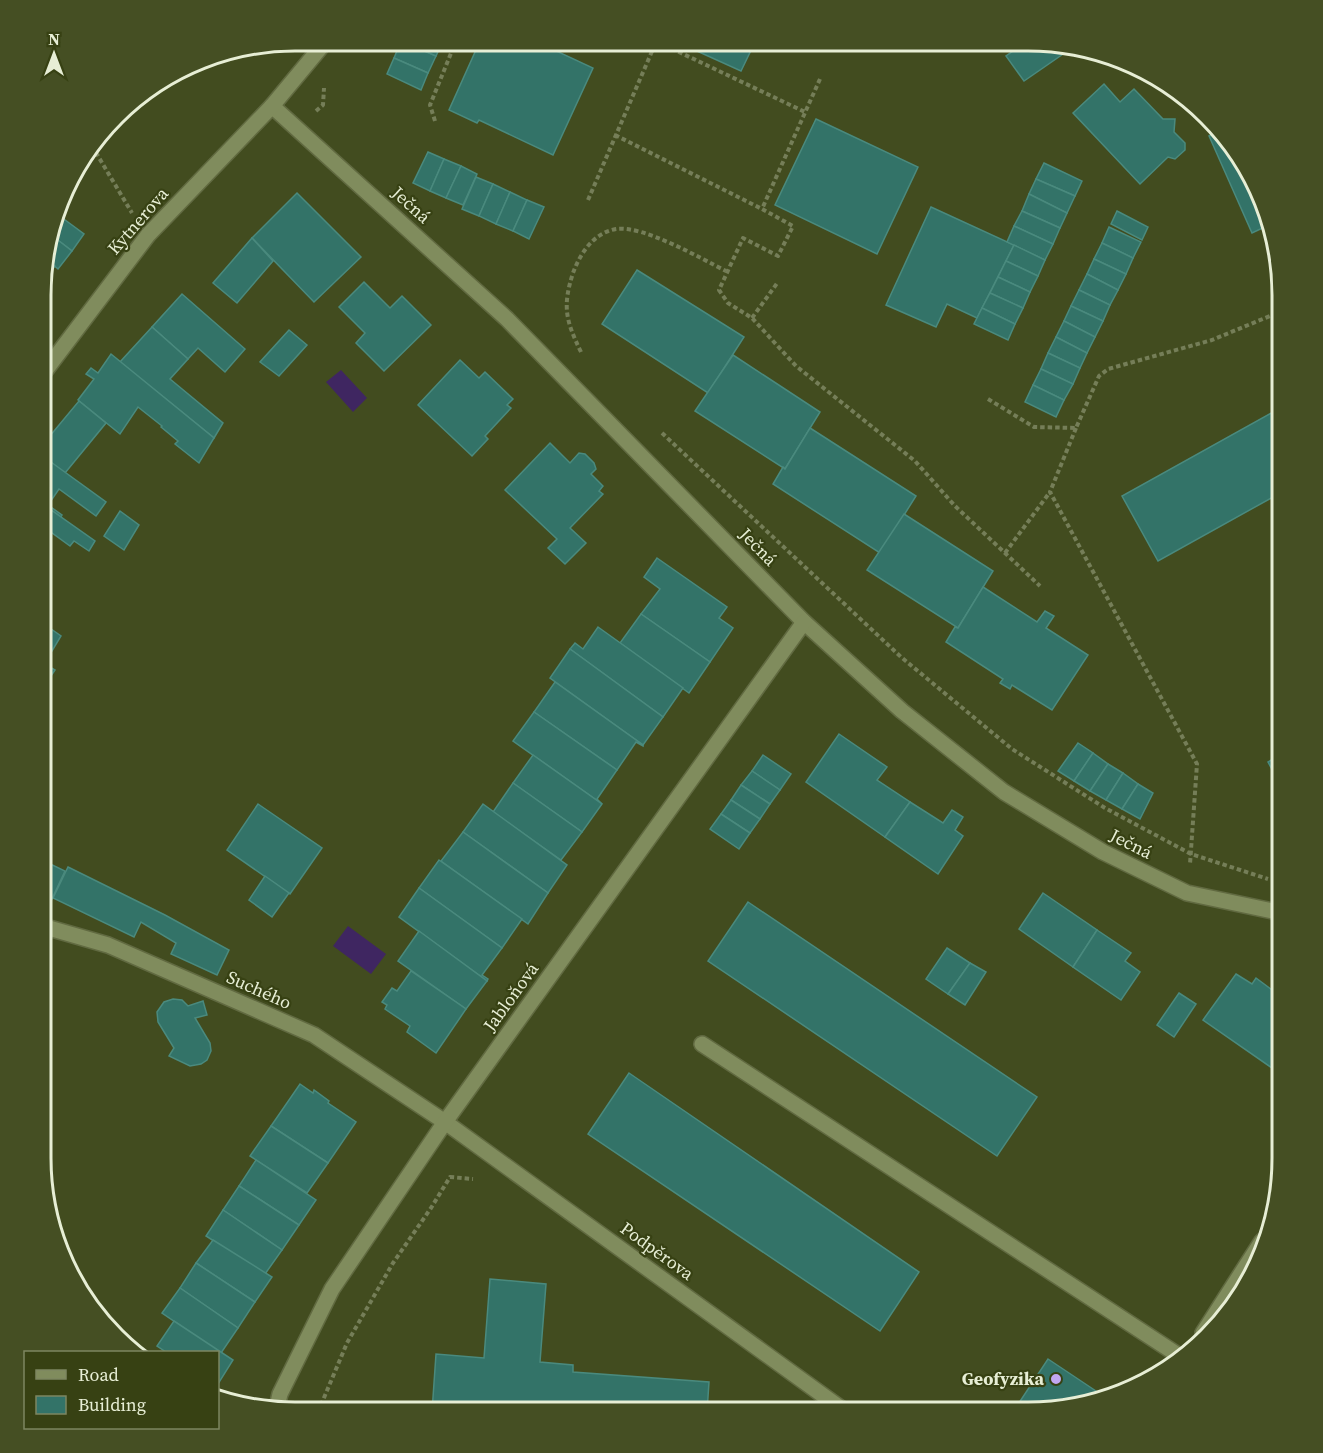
<svg xmlns="http://www.w3.org/2000/svg" width="1323" height="1453" font-family="'Source Serif 4',serif">
<style>
.water{fill:#3f2661}
.building{fill:#337368;stroke:#4a8a7e;stroke-width:1.5}
.lines{fill:none;stroke-linecap:round;stroke-linejoin:round}
.minor-casing{stroke:#616a41;stroke-width:18}
.path{stroke:#757e58;stroke-width:4;stroke-dasharray:4.5 3;stroke-linecap:butt}
.minor{stroke:#808c5d;stroke-width:15}
.poi-dot{fill:#c2a7f2;stroke:#374113;stroke-width:2}
.labels{text-anchor:middle;stroke-width:4.5;stroke-linejoin:round;paint-order:stroke}
.street-label{font-size:18px;fill:#e7eed5;stroke:#374113}
.poi-label{font-size:18px;font-weight:bold;fill:#e7eed5;stroke:#374113;text-anchor:end}
.rim{fill:none;stroke:#e7eed5;stroke-width:3}
</style>
<rect width="100%" height="100%" fill="#424c1f"/>
<g class="water">
<polygon points="341,370 367,398 353,412 326,382"/>
<polygon points="348,926 386,954 371,974 333,946"/>
</g>
<g class="building">
<polygon points="401,41 436,56 428,73 394,58"/>
<polygon points="403,41 443,41 436,56"/>
<polygon points="480,41 535,41 593,68 553,155 479,120 477,123 449,110"/>
<polygon points="677,42 755,42 741,71"/>
<polygon points="1006,42 1061,43 1071,46 1066,52 1024,81 1006,56 1013,51"/>
<polygon points="394,58 428,73 421,90 387,74"/>
<polygon points="1104,84 1120,102 1134,89 1163,119 1175,119 1174,132 1185,143 1185,150 1175,159 1168,157 1140,184 1073,113"/>
<polygon points="816,119 918,167 877,254 775,205"/>
<polygon points="1218,132 1240,154 1269,214 1271,224 1252,233 1209,136"/>
<polygon points="428,152 444,159 430,191 413,183"/>
<polygon points="444,159 461,166 446,198 430,191"/>
<polygon points="1044,163 1082,181 1075,196 1036,179"/>
<polygon points="461,166 477,174 463,205 446,198"/>
<polygon points="476,177 493,184 479,216 462,209"/>
<polygon points="1036,179 1075,196 1067,213 1029,194"/>
<polygon points="493,184 510,192 496,224 479,216"/>
<polygon points="510,192 527,200 513,231 496,224"/>
<polygon points="297,193 361,257 314,302 252,238"/>
<polygon points="1029,194 1067,213 1060,228 1022,211"/>
<polygon points="527,200 544,207 529,239 513,231"/>
<polygon points="931,207 1014,245 977,318 947,304 936,327 886,305"/>
<polygon points="1022,211 1060,228 1053,244 1014,226"/>
<polygon points="1117,211 1148,227 1142,240 1111,224"/>
<polygon points="57,214 84,234 72,251 50,234"/>
<polygon points="1014,226 1053,244 1045,260 1007,242"/>
<polygon points="1109,227 1141,242 1133,258 1102,243"/>
<polygon points="50,234 72,251 58,269 45,258 45,246"/>
<polygon points="252,238 273,261 237,303 213,283"/>
<polygon points="1102,243 1133,258 1126,274 1094,259"/>
<polygon points="1014,245 1045,260 1038,276 1006,261"/>
<polygon points="45,258 55,266 45,278"/>
<polygon points="1094,259 1126,274 1118,290 1087,274"/>
<polygon points="1006,261 1038,276 1030,292 998,277"/>
<polygon points="637,270 744,337 708,393 602,324"/>
<polygon points="1087,274 1118,290 1110,305 1079,290"/>
<polygon points="998,277 1030,292 1023,308 990,293"/>
<polygon points="364,282 390,308 402,296 431,325 384,371 356,343 365,333 339,307"/>
<polygon points="1079,290 1110,305 1103,321 1071,306"/>
<polygon points="990,293 1023,308 1015,324 982,308"/>
<polygon points="182,294 245,349 225,372 198,348 188,359 152,327"/>
<polygon points="1071,306 1103,321 1095,337 1064,321"/>
<polygon points="982,308 1015,324 1008,340 974,324"/>
<polygon points="1064,321 1095,337 1087,353 1056,337"/>
<polygon points="152,327 188,359 170,379 223,423 214,438 120,362"/>
<polygon points="289,330 307,345 279,376 260,362"/>
<polygon points="1056,337 1087,353 1080,368 1048,353"/>
<polygon points="1048,353 1080,368 1073,384 1041,369"/>
<polygon points="111,354 214,438 199,463 175,444 178,441 161,427 162,426 138,407 120,434 78,400 94,379 86,374 91,368 98,373"/>
<polygon points="733,355 820,412 785,469 695,411"/>
<polygon points="460,360 479,378 485,372 513,399 507,405 511,408 485,436 488,439 472,456 418,405"/>
<polygon points="1041,369 1073,384 1064,400 1033,385"/>
<polygon points="1033,385 1064,400 1056,417 1025,402"/>
<polygon points="79,401 106,423 65,473 44,457 44,443"/>
<polygon points="1282,407 1282,492 1158,561 1122,496"/>
<polygon points="810,428 916,496 880,553 773,484 783,467 785,469"/>
<polygon points="550,443 570,463 579,453 585,454 594,463 596,469 591,474 603,486 599,491 603,494 570,528 586,543 565,564 548,548 557,539 505,490"/>
<polygon points="44,457 106,502 96,516 59,489 48,505 62,515 61,517 44,505"/>
<polygon points="44,505 95,541 89,551 74,541 70,546 44,527"/>
<polygon points="120,511 139,525 124,550 104,536"/>
<polygon points="904,514 993,571 958,628 867,570"/>
<polygon points="657,558 727,607 719,618 733,628 710,662 641,614 660,589 644,577"/>
<polygon points="983,587 1037,622 1045,611 1054,616 1046,628 1088,655 1052,710 1012,685 1010,689 1000,683 1003,679 946,642 955,627 958,628"/>
<polygon points="641,614 710,662 689,693 620,643"/>
<polygon points="44,624 61,636 52,651 43,645"/>
<polygon points="598,627 683,688 663,717 570,649 575,643 583,649"/>
<polygon points="570,649 663,717 643,745 550,678"/>
<polygon points="43,663 55,670 43,688"/>
<polygon points="555,682 643,745 643,746 636,742 617,770 534,712"/>
<polygon points="534,712 617,770 597,799 602,804 513,741"/>
<polygon points="839,734 887,767 877,780 910,802 885,837 806,782"/>
<polygon points="1078,743 1093,753 1074,781 1058,771"/>
<polygon points="1093,753 1108,764 1090,791 1074,781"/>
<polygon points="1282,754 1282,788 1268,762"/>
<polygon points="533,755 602,804 582,832 513,783"/>
<polygon points="763,755 791,774 780,790 752,771"/>
<polygon points="1108,764 1123,773 1106,800 1090,791"/>
<polygon points="752,771 780,790 770,804 741,785"/>
<polygon points="1123,773 1138,784 1122,809 1106,800"/>
<polygon points="513,783 582,832 561,860 493,812"/>
<polygon points="1138,784 1153,793 1140,819 1122,809"/>
<polygon points="741,785 770,804 760,819 731,800"/>
<polygon points="731,800 760,819 750,833 721,814"/>
<polygon points="910,802 943,823 952,810 963,817 955,830 963,836 938,874 885,837"/>
<polygon points="258,804 322,848 290,894 227,850"/>
<polygon points="483,804 567,865 548,893 463,832"/>
<polygon points="721,814 750,833 739,849 710,829"/>
<polygon points="463,832 548,893 528,924 441,861"/>
<polygon points="42,860 65,871 50,903 42,899"/>
<polygon points="439,860 522,919 502,948 419,888"/>
<polygon points="68,867 165,915 229,950 217,975 171,954 176,943 141,922 134,937 53,898"/>
<polygon points="265,876 289,893 272,917 249,900"/>
<polygon points="419,888 502,948 482,975 488,979 487,981 399,917"/>
<polygon points="1043,893 1097,930 1073,967 1019,929"/>
<polygon points="748,902 1037,1097 997,1156 708,961"/>
<polygon points="1097,930 1131,953 1125,961 1140,972 1121,1000 1073,967"/>
<polygon points="419,931 487,981 466,1009 398,961"/>
<polygon points="947,948 970,963 948,994 926,979"/>
<polygon points="970,963 986,972 965,1005 948,994"/>
<polygon points="411,971 466,1009 436,1053 407,1032 410,1026 385,1009 387,1005 382,1002 392,988 397,991"/>
<polygon points="1236,974 1252,984 1256,978 1279,995 1275,1000 1282,1005 1282,1015 1279,1020 1282,1022 1282,1075 1203,1020"/>
<polygon points="1179,993 1196,1004 1174,1037 1157,1025"/>
<polygon points="173,999 182,1000 188,1006 203,1001 207,1015 195,1018 210,1043 211,1051 207,1060 201,1064 190,1066 169,1056 174,1048 158,1022 157,1012 164,1002"/>
<polygon points="629,1073 919,1272 880,1331 588,1134"/>
<polygon points="300,1084 313,1093 314,1090 329,1101 328,1103 356,1122 328,1163 271,1126"/>
<polygon points="271,1126 328,1163 307,1193 250,1156"/>
<polygon points="256,1160 316,1200 299,1225 239,1186"/>
<polygon points="239,1186 299,1225 282,1250 223,1210"/>
<polygon points="223,1210 282,1250 265,1274 206,1236"/>
<polygon points="213,1240 272,1277 255,1302 196,1263"/>
<polygon points="196,1263 255,1302 238,1328 180,1288"/>
<polygon points="490,1279 546,1284 540,1362 573,1365 573,1372 709,1382 707,1412 507,1412 508,1405 498,1404 497,1412 432,1412 436,1354 484,1358"/>
<polygon points="180,1288 238,1328 221,1353 162,1313"/>
<polygon points="174,1321 233,1360 218,1384 218,1352 166,1352 157,1346"/>
<polygon points="1048,1359 1108,1399 1044,1412 1013,1412"/>
</g>
<g class="lines">
<defs>
<g id="minor">
<polyline points="272,106 507,319 804,622 902,711 1004,792 1103,852 1187,893 1282,913"/>
<polyline points="45,371 148,235 272,106 326,41"/>
<polyline points="42,926 108,945 314,1035 445,1122 846,1412"/>
<polyline points="702,1044 1181,1357"/>
<polyline points="1203,1333 1262,1241"/>
<polyline points="276,1411 280,1394 332,1289 445,1122 804,622"/>
</g>
</defs>
<use href="#minor" class="minor-casing"/>
<g class="path">
<polyline points="658,42 805,112"/>
<polyline points="353,48 359,41"/>
<polyline points="820,79 762,209 793,226 778,256 743,238 719,290 728,303 752,318 796,366 915,461 955,506 1040,586"/>
<polyline points="316,111 323,105 324,88"/>
<polyline points="435,121 430,105 456,41"/>
<polyline points="615,135 762,209"/>
<polyline points="92,146 132,213"/>
<polyline points="588,200 656,42"/>
<polyline points="752,318 778,282"/>
<path d="M581,352C566,321 562,307 573,273C580,254 593,233 616,229C643,225 700,258 726,271"/>
<polyline points="988,399 1034,427 1076,428 1099,376 1108,369 1212,340 1282,311"/>
<polyline points="1076,428 1050,492 1197,764 1190,864"/>
<polyline points="662,433 901,657 1012,749 1105,808 1191,854 1268,879"/>
<polyline points="1005,553 1050,492"/>
<polyline points="318,1412 347,1343 393,1263 431,1208 450,1177 473,1179"/>
</g>
<use href="#minor" class="minor"/>
</g>
<circle class="poi-dot" cx="1056" cy="1379" r="6"/>
<g class="labels">
<g class="street-label">
<text transform="translate(411 205) rotate(42)" y="6">Ječná</text>
<text transform="translate(138 221) rotate(-49)" y="6">Kytnerova</text>
<text transform="translate(758 547) rotate(46)" y="6">Ječná</text>
<text transform="translate(1131 844) rotate(27)" y="6">Ječná</text>
<text transform="translate(259 990) rotate(24)" y="6">Suchého</text>
<text transform="translate(511 997) rotate(-54)" y="6">Jabloňová</text>
<text transform="translate(657 1251) rotate(36)" y="6">Podpěrova</text>
</g>
<g class="poi-label">
<text x="1044" y="1385">Geofyzika</text>
</g>
</g>
<path d="M0 0H1323V1453H0ZM295 51H1028A244 244 0 0 1 1272 295V1158A244 244 0 0 1 1028 1402H295A244 244 0 0 1 51 1158V295A244 244 0 0 1 295 51Z" fill="#454f23" fill-rule="evenodd"/>
<path class="rim" d="M295 51H1028A244 244 0 0 1 1272 295V1158A244 244 0 0 1 1028 1402H295A244 244 0 0 1 51 1158V295A244 244 0 0 1 295 51Z"/>
<rect x="24" y="1351" width="195" height="78" fill="#374113" stroke="#7d8661" stroke-width="1.5"/>
<rect x="36" y="1370" width="30" height="9" fill="#808c5d" stroke="#7d8661" stroke-width="1.5"/>
<text x="78" y="1381" font-size="18" fill="#e7eed5">Road</text>
<rect x="36" y="1396" width="30" height="18" fill="#337368" stroke="#7d8661" stroke-width="1.5"/>
<text x="78" y="1411" font-size="18" fill="#e7eed5">Building</text>
<g transform="translate(54 54)" stroke="#374113" stroke-width="4.5" paint-order="stroke">
<path d="M0-4.5L10 22L0 15L-10 22Z" fill="#e7eed5"/>
<text y="-9" font-size="16" font-weight="bold" text-anchor="middle" fill="#e7eed5">N</text>
</g>
</svg>
